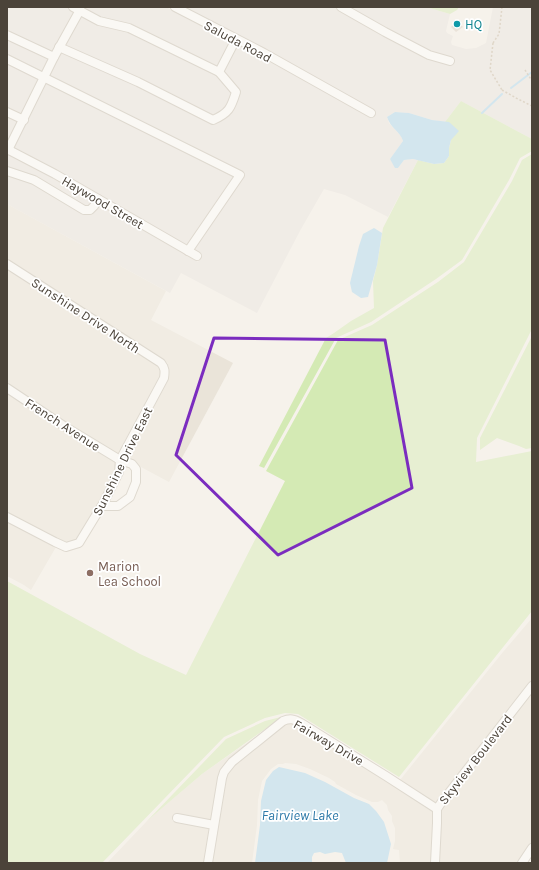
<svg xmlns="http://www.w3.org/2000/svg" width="539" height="870" font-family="Karla,sans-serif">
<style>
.residential{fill:#eae4d9}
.industrial{fill:#e9e4e0}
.green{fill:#d4eab4}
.water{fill:#a8d7f2}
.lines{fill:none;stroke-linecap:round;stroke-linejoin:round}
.stream{stroke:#a8d7f2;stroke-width:2}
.building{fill:#dbd0c3}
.minor-casing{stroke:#c2baad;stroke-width:10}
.path{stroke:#c4b59e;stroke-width:1.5;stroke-dasharray:2 2;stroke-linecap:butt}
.minor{stroke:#fff;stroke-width:8}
.marked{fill:none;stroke:#7b2cbf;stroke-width:3;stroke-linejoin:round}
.culture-dot{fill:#0f9aa8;stroke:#fff;stroke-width:1.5}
.education-dot{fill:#8d6e63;stroke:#fff;stroke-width:1.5}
.labels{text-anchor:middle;stroke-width:3.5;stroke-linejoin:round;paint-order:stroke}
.culture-label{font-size:13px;fill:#0d838f;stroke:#fff;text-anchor:start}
.street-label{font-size:13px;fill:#4b4339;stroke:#fff}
.education-label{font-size:13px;fill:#785e54;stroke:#fff;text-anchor:start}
.water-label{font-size:14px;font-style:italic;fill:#2c79a8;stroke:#fff}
</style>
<rect width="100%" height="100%" fill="#f6f2eb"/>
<g class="residential">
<polygon points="7,204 166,291 151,320 233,363 169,482 126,459 123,461 168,379 169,372 168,368 169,367 167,362 166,363 163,359 78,304 8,260 7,258"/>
<polygon points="7,269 158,366 161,369 161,377 119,455 7,383"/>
<polygon points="7,393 116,463 115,471 101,500 77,540 67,543 56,538 7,513"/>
<polygon points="7,522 56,547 31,590 24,585 7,576"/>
<polygon points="532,618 532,680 436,804 400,780 503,652"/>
<polygon points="532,692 532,842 517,863 439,863 441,810 444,805"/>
<polygon points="288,723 293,723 299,727 384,779 433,812 431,863 400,863 399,850 393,849 395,841 395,828 392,821 392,816 388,810 387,805 382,800 378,802 372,802 356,795 336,784 335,782 329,778 310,769 296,764 285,763 283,764 278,764 271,769 262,781 258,800 257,825 252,863 212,863 227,774 234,765 284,724"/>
<polygon points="271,726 230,759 221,770 211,820 174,814 172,821 210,828 204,863 107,863 147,821 202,774"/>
</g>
<polygon class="industrial" points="7,7 166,7 265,59 268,52 183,7 426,7 450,14 446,31 447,33 453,36 451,42 452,45 466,49 476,48 486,43 493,7 532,7 532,139 461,101 445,122 432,120 409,113 395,112 387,117 389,123 401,136 403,141 390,159 398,168 404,160 413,159 418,160 388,217 345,195 324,189 301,229 257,313 181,273 170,293 7,204 7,154 53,178 198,262 202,255 56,171 7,145 7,39 14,34 7,30"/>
<g class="green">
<polygon points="426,7 459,7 457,10 450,14"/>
<polygon points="461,101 532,139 532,151 520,158 509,180 462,260 436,279 371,322 336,338 264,468 259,466 326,338 334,333 351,321 374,308 373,281 377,265 383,228 418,160 434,164 444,163 449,156 449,148 451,140 449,122 445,122"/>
<polygon points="532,154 532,329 477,438 476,462 532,451 532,611 399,777 298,714 285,713 265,718 224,737 102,863 7,863 7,581 140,654 186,675 285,481 266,471 338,340 372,325 438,282 464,262 512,181 522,160"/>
<polygon points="532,336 532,448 526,449 519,446 497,438 480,450 480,438"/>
<polygon points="285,716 282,717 202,774 147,821 226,739 265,721"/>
</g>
<g class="water">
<path d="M395,112L409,113L432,120L449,122L459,131L451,140L449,148V156L444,163L434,164L413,159L404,160L398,168H395L390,159L403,141C400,131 391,129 387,117Z"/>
<polygon points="374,228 382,233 377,265 368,297 361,298 352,292 350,283 359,246 363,234"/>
<polygon points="279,767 305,773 325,782 354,798 369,804 376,811 384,822 391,844 387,863 346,863 342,853 335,852 325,854 320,852 314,853 312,857 312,863 255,863 260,825 261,801 266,780 273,771"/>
</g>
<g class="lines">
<g class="stream">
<polyline points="511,88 532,72"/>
<polyline points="482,113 502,94"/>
</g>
</g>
<polygon class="building" points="457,21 463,27 456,32 451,27"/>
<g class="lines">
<defs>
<g id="minor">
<polyline points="73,7 99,21 129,28 219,72 236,39"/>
<polyline points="175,7 264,53 371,113"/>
<polyline points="341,7 385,32 429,55 450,61"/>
<polyline points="7,35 54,57"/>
<path d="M59,47L138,82L213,120C229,113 231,108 236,92L219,72"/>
<polyline points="7,59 240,175 188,251"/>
<polyline points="7,112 24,120"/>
<polyline points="7,149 55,174 197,256"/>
<polyline points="8,150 54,57 80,10"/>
<polyline points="7,171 34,180 84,210 90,210 94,206 98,199"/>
<path d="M7,264L161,363C165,368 165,371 164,378L120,460L119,472L104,502L79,543L66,547L55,542L7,517"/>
<polyline points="7,388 64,426 120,460 132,464 136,469 136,482 130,497 118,506 102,506"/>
<polyline points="177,818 214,825"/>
<path d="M208,863L222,778L224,772L232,762L283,721C290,718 294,719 301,723L386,776L437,809"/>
<polyline points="435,863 437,823 437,809 441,803 532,686"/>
<polyline points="522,863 532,848"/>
</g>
</defs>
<use href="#minor" class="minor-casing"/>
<g class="path">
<polyline points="493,43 490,70 502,90"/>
<polyline points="493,43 499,34 502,7"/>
<polyline points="525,70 532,81"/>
<polyline points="502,90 516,98 532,106"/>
</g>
<use href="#minor" class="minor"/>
</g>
<path d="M0 0H539V870H0ZM214,338L385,340L412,488L278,555L176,455Z" fill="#f6f2eb" fill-opacity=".55" fill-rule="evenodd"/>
<path class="marked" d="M214,338L385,340L412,488L278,555L176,455Z"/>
<circle class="culture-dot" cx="457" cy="24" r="4"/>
<circle class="education-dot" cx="90" cy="573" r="4"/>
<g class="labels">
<g class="culture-label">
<text x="465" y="29">HQ</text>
</g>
<g class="street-label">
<text transform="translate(238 41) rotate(28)" y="5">Saluda Road</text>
<text transform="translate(103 202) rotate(30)" y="5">Haywood Street</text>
<text transform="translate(86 315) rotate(33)" y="5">Sunshine Drive North</text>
<text transform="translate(63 424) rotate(33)" y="5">French Avenue</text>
<text transform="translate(122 461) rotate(-64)" y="5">Sunshine Drive East</text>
<text transform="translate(329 742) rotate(30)" y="5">Fairway Drive</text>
<text transform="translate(475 759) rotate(-52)" y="5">Skyview Boulevard</text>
</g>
<g class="education-label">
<text x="98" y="571">Marion<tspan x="98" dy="15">Lea School</tspan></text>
</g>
<g class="water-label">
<text x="300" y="820">Fairview Lake</text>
</g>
</g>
<rect width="539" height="870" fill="none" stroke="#4b4339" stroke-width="16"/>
</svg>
